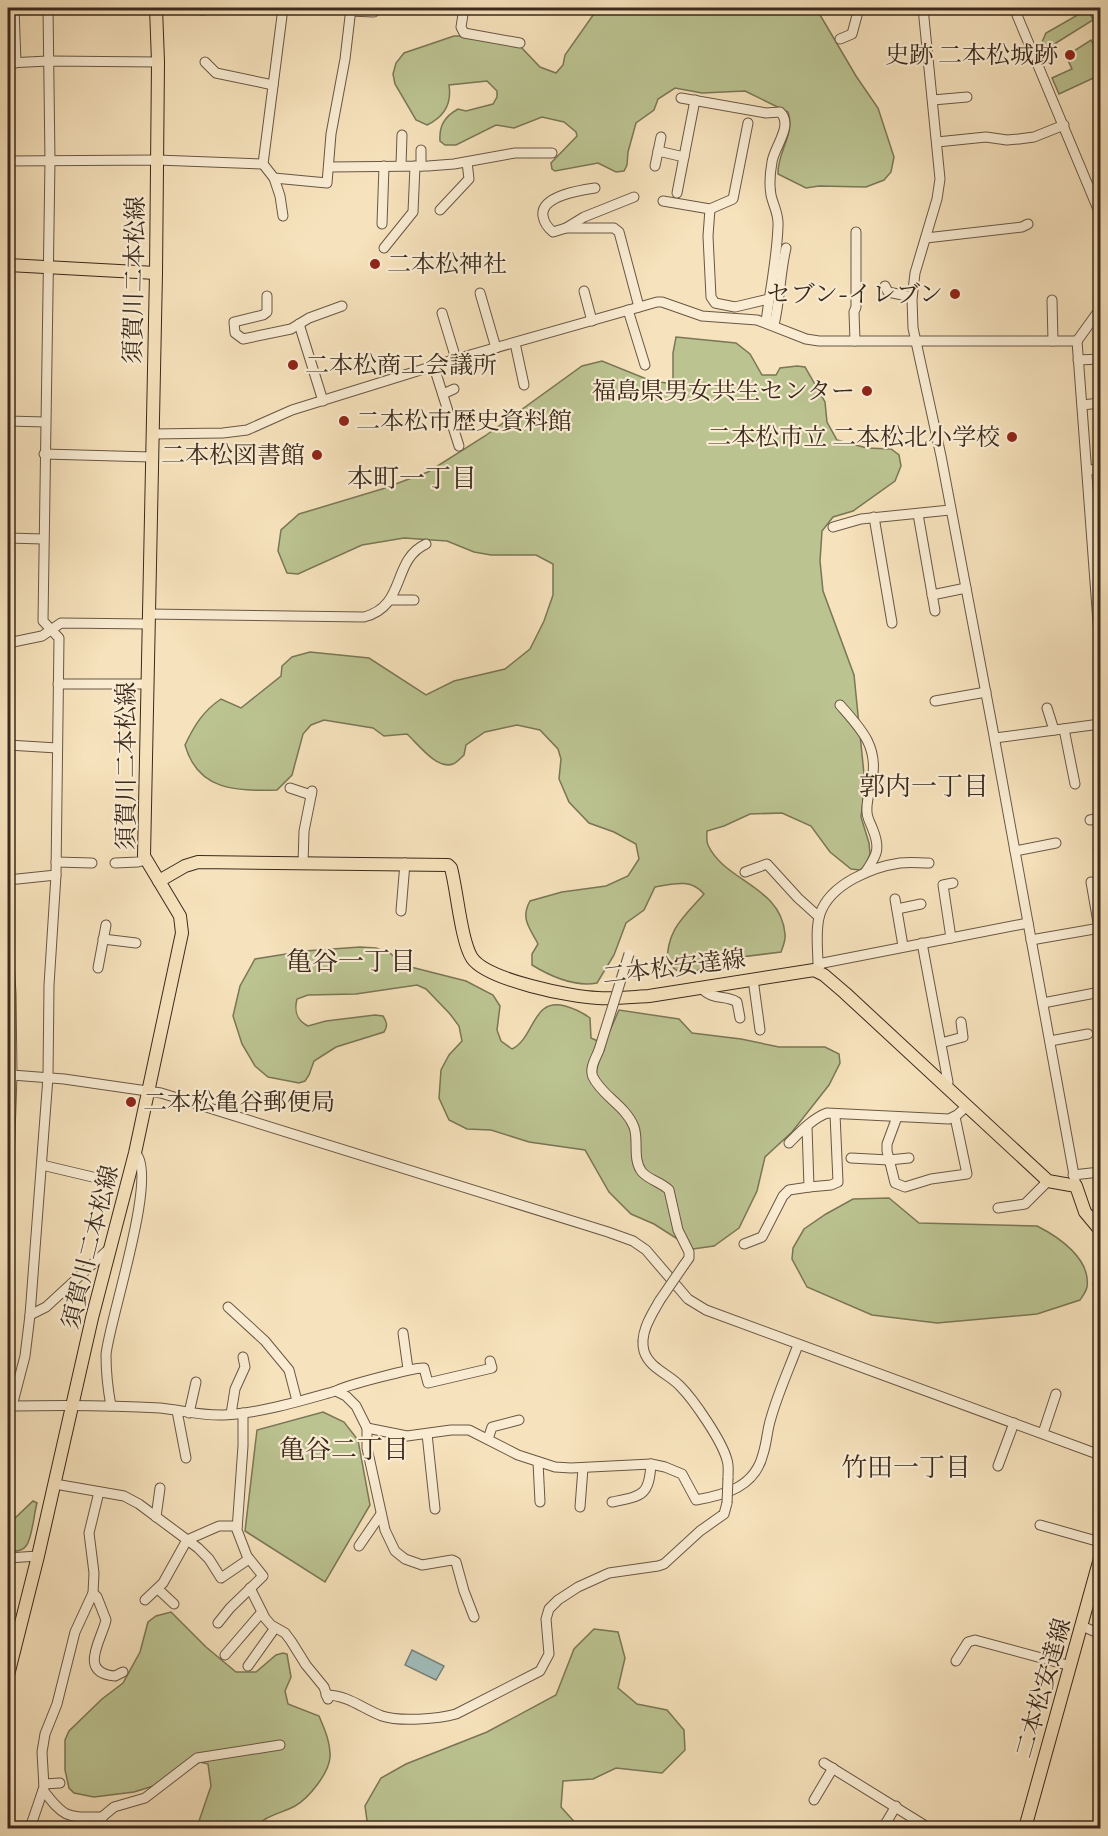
<svg xmlns="http://www.w3.org/2000/svg" width="1108" height="1836" font-family="Vollkorn,'Noto Serif JP',serif">
<style>
.green{fill:#bbc391;stroke:#7a7656;stroke-width:1.5}
.water{fill:#a0bcba;stroke:#77817b;stroke-width:1.5}
.lines{fill:none;stroke-linecap:round;stroke-linejoin:round}
.minor-casing{stroke:#695744;stroke-width:11}
.major-casing{stroke:#3a291c;stroke-width:14}
.minor{stroke:#f9ecd3;stroke-width:9}
.major{stroke:#f6e2bc;stroke-width:12}
.minor-bridge-casing{stroke:#695744;stroke-width:11;stroke-linecap:butt}
.minor-bridge{stroke:#f9ecd3;stroke-width:9}
.poi-dot{fill:#8f2418;stroke:#f9ecd3;stroke-width:2}
.labels{text-anchor:middle;stroke-width:4.5;stroke-linejoin:round;paint-order:stroke}
.poi-label{font-size:24px;fill:#3a291c;stroke:#f9ecd3;text-anchor:end}
.street-label{font-size:24px;fill:#3a291c;stroke:#f9ecd3}
.neighbourhood-label{font-size:26px;fill:#3a291c;stroke:#f9ecd3}
</style>
<rect width="100%" height="100%" fill="#f6e2bc"/>
<filter id="stains"><feTurbulence type="fractalNoise" baseFrequency=".00333" numOctaves="4"/><feColorMatrix values="0 0 0 0 .2 0 0 0 0 .09 0 0 0 0 .02 0 0 0 .5 -.17"/></filter>
<radialGradient id="worn" r=".72"><stop offset=".6" stop-color="#630" stop-opacity="0"/><stop offset="1" stop-color="#630" stop-opacity=".3"/></radialGradient>
<g class="green">
<path d="M598,8H816L856,76L878,108L894,157L891,172L884,180L866,187L819,186L806,188L778,174C777,152 796,133 788,112L745,91L702,93L675,88L658,99L654,110L636,123L628,152L627,165L624,171L616,172L598,163L555,171L552,169L551,163L577,136L576,132L564,122L542,117L514,128L496,125L456,145H445L440,141C439,126 444,117 458,109L466,111L493,104L497,97V91L487,81L449,85C452,104 444,117 427,125L416,120L395,84L393,74L396,63L404,53L454,36H470L519,45L540,67L556,73L563,65L565,55Z"/>
<polygon points="1088,9 1093,20 1048,48 1042,42 1046,33"/>
<polygon points="1091,40 1095,48 1098,47 1100,53 1100,75 1059,94 1052,78 1072,69 1066,56"/>
<path d="M676,337L736,343L750,354L762,375H776L780,368L797,366L805,367L825,402L827,422L837,440L867,448L891,449L899,455L901,466L895,481L853,511L833,517L822,531L820,561L823,591L854,675L865,784L861,817L869,843L870,854L866,865L860,870L851,869L830,852L811,826L782,813L750,814L724,826L707,831C707,835 706,841 708,845C725,882 781,886 785,934C786,939 783,947 781,952L725,959L696,971L679,972L667,963C667,929 683,918 704,894C691,878 673,884 655,887L644,910L626,923L614,955L597,983C575,987 550,976 532,965V954L538,944C530,928 520,919 530,901L562,892L606,886L628,876L639,859L636,844L614,832L589,823L569,802L559,779L561,759L558,749L540,730L517,725L485,732L466,745L464,755C461,758 456,763 453,764C437,770 418,744 407,734L384,736L373,728L324,720L311,725L303,734L292,775L277,790C236,791 198,791 185,745C194,726 203,711 221,699L241,708L281,676L282,666L292,657L310,652L369,658L426,695L454,681L505,669L530,649L544,621L553,595V564L536,555H491L474,552L447,541L404,538L362,545L298,574L287,573L278,551L281,530L299,514L382,489L428,472L485,436L582,366L602,361L649,380L666,383L673,380V353Z"/>
<path d="M360,947L376,948L390,953L403,965L466,981L493,995L500,1006L497,1030L501,1041L512,1049C535,1038 532,997 565,1006C576,1009 582,1012 590,1018L591,1038L604,1044L619,1010L679,1019L692,1033L741,1039L779,1047H825L839,1054L840,1063L829,1085L792,1132L765,1157L757,1191L739,1228L714,1246L693,1249L654,1224L631,1214L609,1192L585,1150L529,1142L491,1130L467,1129L449,1120L439,1098L441,1070L449,1055L462,1041L459,1026L450,1014L426,989L417,985L356,994L308,995L297,999C294,1011 296,1020 308,1026L326,1021L375,1015L383,1016C387,1022 388,1026 384,1032L336,1047L314,1061L309,1075L305,1081L299,1083L268,1077L255,1066L242,1044L233,1016L240,986L255,959L305,951Z"/>
<path d="M889,1198L919,1223L1037,1226C1059,1237 1091,1259 1087,1287C1086,1292 1082,1297 1080,1300L1037,1314L937,1323L872,1315L807,1287L792,1259L793,1248L804,1229L826,1214L853,1199Z"/>
<polygon points="323,1412 344,1422 358,1440 370,1505 325,1582 245,1531 257,1430"/>
<path d="M33,1501L37,1503C34,1513 32,1540 26,1546C22,1552 14,1551 8,1552V1519L15,1518Z"/>
<path d="M171,1612L206,1647L236,1672H256L276,1655L283,1653L287,1654L291,1677L285,1691L288,1704L319,1716C324,1728 331,1743 330,1757C329,1773 309,1798 295,1806C282,1813 264,1816 254,1828H200L199,1821L211,1786L208,1764L200,1762L163,1783L134,1792L94,1797L74,1793L69,1788L65,1770V1740L69,1731L102,1699L123,1683L140,1652L148,1622L156,1616Z"/>
<polygon points="594,1629 618,1632 625,1658 618,1688 637,1704 667,1710 684,1730 685,1750 662,1773 616,1768 593,1779 563,1781 561,1807 580,1828 368,1828 365,1806 381,1778 406,1764 487,1732 556,1695 574,1649"/>
</g>
<polygon class="water" points="412,1650 444,1666 436,1680 405,1665"/>
<g class="lines">
<defs>
<g id="minor">
<polyline points="14,8 16,63"/>
<polyline points="183,8 203,10"/>
<polyline points="464,8 461,27 464,33 520,43"/>
<polyline points="923,8 940,179 937,199 915,273 912,299 913,328 941,456 992,725 1076,1186"/>
<polyline points="1014,8 1100,214"/>
<polyline points="350,11 374,12"/>
<polyline points="840,39 852,34 859,8"/>
<polyline points="205,62 216,73 273,85"/>
<polyline points="8,63 48,61 158,62"/>
<path d="M681,98L766,113L780,112C794,125 774,147 772,162C770,173 769,184 771,195C773,205 779,214 778,226C777,258 770,290 766,322"/>
<polyline points="933,100 967,97"/>
<polyline points="937,142 986,137 1007,140 1019,139 1034,137 1064,125"/>
<polyline points="421,150 421,166"/>
<polyline points="658,151 684,157"/>
<polyline points="8,161 157,160 263,164 283,8"/>
<polyline points="263,164 274,178 280,196 283,216"/>
<polyline points="401,165 402,135"/>
<polyline points="655,166 661,137"/>
<polyline points="329,167 428,166 454,164 515,153 552,153"/>
<polyline points="274,178 327,183 331,134 345,59 351,8"/>
<path d="M595,188C581,190 540,196 543,216C544,222 548,228 553,232L566,228H614L619,232L639,307"/>
<polyline points="677,193 695,100"/>
<polyline points="663,201 710,209 708,236 711,297 715,303 735,307 769,299"/>
<polyline points="710,209 733,199 748,123"/>
<polyline points="440,210 469,179 467,162"/>
<polyline points="382,224 384,166"/>
<polyline points="566,228 584,217 634,197"/>
<polyline points="926,238 1022,227 1028,224"/>
<polyline points="384,248 413,212 415,166"/>
<polyline points="885,286 888,292 912,297"/>
<polyline points="584,291 592,321"/>
<polyline points="480,293 496,348"/>
<polyline points="267,296 267,312 263,315 234,322 235,333 243,339 291,329 309,318 342,306"/>
<polyline points="1052,300 1053,341"/>
<polyline points="1100,309 1077,341 1100,649"/>
<polyline points="628,310 645,365"/>
<polyline points="442,313 456,359"/>
<polyline points="299,324 323,401"/>
<path d="M774,325C780,300 780,273 786,248"/>
<polyline points="855,341 854,312 856,307 856,232"/>
<polyline points="515,343 524,385"/>
<polyline points="1078,360 1100,359"/>
<polyline points="434,367 459,446"/>
<polyline points="443,394 454,389"/>
<polyline points="1082,405 1100,403"/>
<polyline points="8,421 45,422"/>
<polyline points="152,434 223,433 247,430 292,410 456,359 657,302 662,302 702,316 757,320 806,339 819,341 1077,341"/>
<polyline points="44,454 151,457"/>
<polyline points="1087,470 1100,469"/>
<polyline points="918,514 935,611"/>
<polyline points="874,517 892,623"/>
<polyline points="833,527 861,519 950,510"/>
<polyline points="8,538 43,539"/>
<polyline points="932,595 966,588"/>
<polyline points="391,600 414,600"/>
<path d="M148,614L364,617C407,606 391,560 426,544"/>
<polyline points="8,643 42,636 61,623 148,624"/>
<polyline points="58,684 147,684"/>
<polyline points="935,701 986,692"/>
<path d="M840,705C860,728 879,746 872,780C870,790 866,802 867,812C867,818 871,824 873,830C881,850 876,856 865,873"/>
<polyline points="1047,708 1054,730"/>
<polyline points="1064,729 1075,784"/>
<polyline points="995,738 1100,724"/>
<polyline points="8,745 57,748"/>
<polyline points="290,788 311,795"/>
<polyline points="1090,820 1100,818"/>
<polyline points="1015,851 1056,843"/>
<polyline points="56,862 92,863"/>
<polyline points="115,863 138,862 146,860"/>
<polyline points="303,864 304,831 312,791"/>
<polyline points="745,872 767,864 798,898 819,917"/>
<polyline points="8,880 56,875"/>
<polyline points="1091,882 1099,928"/>
<polyline points="895,899 903,946"/>
<polyline points="897,909 921,904"/>
<polyline points="401,911 405,863"/>
<polyline points="951,938 943,885 953,883"/>
<polyline points="103,939 136,943"/>
<polyline points="1031,940 1100,928"/>
<polyline points="8,942 11,994 12,1075 64,1079 161,1093 608,1232 633,1241 646,1250 688,1299 706,1310 1100,1455"/>
<polyline points="922,943 948,1082 947,1087"/>
<path d="M818,966C818,950 815,929 820,914C830,884 872,867 900,863C910,862 920,863 929,863"/>
<polyline points="98,968 106,925"/>
<polyline points="814,970 823,963 1028,923"/>
<polyline points="753,979 760,1030"/>
<path d="M700,987C715,1002 724,994 737,1002L740,1018"/>
<polyline points="1043,1003 1095,993"/>
<polyline points="1050,1041 1088,1034"/>
<polyline points="941,1043 963,1037 961,1022"/>
<path d="M599,1050C596,1058 589,1068 593,1077C602,1096 626,1106 634,1127C639,1141 632,1159 642,1172C649,1180 661,1182 669,1190L678,1230L689,1252V1258L684,1265"/>
<polyline points="897,1117 887,1144 887,1151 895,1183 905,1187 931,1179 967,1174 955,1117"/>
<polyline points="807,1127 809,1187 831,1185 838,1182 835,1114"/>
<path d="M789,1143C800,1132 813,1118 827,1113L949,1119L957,1115L967,1106"/>
<polyline points="851,1158 889,1160 909,1158"/>
<polyline points="42,1165 101,1179"/>
<polyline points="1073,1175 1100,1172"/>
<polyline points="8,1195 12,1075"/>
<polyline points="998,1208 1025,1204 1048,1181"/>
<polyline points="744,1244 762,1237 783,1196 789,1190 809,1187"/>
<polyline points="1098,1284 1100,1284"/>
<path d="M660,1300C652,1314 639,1333 644,1351C649,1368 669,1374 680,1386C694,1400 722,1441 727,1460C729,1466 728,1472 728,1478"/>
<polyline points="228,1307 265,1341 289,1370 297,1401"/>
<polyline points="30,1315 46,1307 110,1248"/>
<polyline points="403,1333 408,1369"/>
<path d="M336,1391C343,1386 416,1367 424,1368L428,1383L492,1368L490,1361"/>
<path d="M12,1406C62,1405 111,1405 160,1408C181,1410 202,1416 224,1415C261,1413 300,1401 336,1391L346,1396L356,1406L367,1428V1448L385,1530L395,1551L405,1559L422,1565L452,1560L456,1562L464,1591L474,1617"/>
<path d="M111,1406C108,1390 106,1372 106,1355C108,1324 160,1171 135,1153"/>
<polyline points="8,1407 12,1406 25,1356 30,1315 48,1077 49,985 56,875 59,638 43,621 50,161 48,8"/>
<polyline points="177,1411 186,1458"/>
<polyline points="189,1413 196,1382"/>
<polyline points="231,1414 235,1389 245,1367 243,1357"/>
<path d="M367,1428L407,1436L451,1430H469L518,1455L555,1467L571,1468L651,1464L665,1467L682,1474L696,1500C725,1495 755,1487 763,1454C767,1442 767,1430 771,1418C778,1393 789,1369 798,1345"/>
<polyline points="1043,1433 1056,1394"/>
<polyline points="427,1434 435,1509"/>
<polyline points="488,1439 492,1427 519,1420"/>
<polyline points="538,1462 540,1502"/>
<polyline points="998,1466 1014,1423"/>
<polyline points="55,1484 124,1496 139,1504 198,1548 209,1559 221,1578 249,1559"/>
<path d="M612,1502C642,1496 649,1496 651,1464"/>
<polyline points="580,1507 583,1468"/>
<polyline points="156,1517 160,1488"/>
<polyline points="1040,1525 1100,1542"/>
<polyline points="359,1546 381,1514"/>
<polyline points="8,1558 38,1556"/>
<polyline points="250,1588 265,1618 271,1625 285,1633 291,1641 306,1665 324,1687 328,1699"/>
<polyline points="158,1589 174,1604"/>
<path d="M93,1593L97,1597L106,1620C102,1639 77,1673 115,1676L123,1672"/>
<polyline points="145,1600 163,1583 187,1540 219,1526 237,1526"/>
<polyline points="218,1623 230,1608 263,1576 247,1556 237,1530 243,1446 243,1413"/>
<polyline points="1082,1626 1100,1634"/>
<polyline points="225,1655 262,1612"/>
<polyline points="956,1661 968,1642 975,1640 1071,1666"/>
<polyline points="248,1666 275,1628"/>
<path d="M326,1695C348,1695 363,1709 382,1716C400,1722 438,1719 456,1714L540,1671L549,1654L546,1619L549,1609L558,1600L578,1587L609,1573L658,1566L664,1564L700,1531L724,1514L727,1503"/>
<polyline points="824,1763 929,1828"/>
<polyline points="44,1784 60,1783"/>
<path d="M43,1790C65,1819 67,1817 102,1817L101,1828"/>
<polyline points="814,1800 833,1768"/>
<polyline points="102,1817 114,1807 145,1798 197,1758 280,1745"/>
<polyline points="30,1828 44,1787 42,1752 45,1734 57,1704 75,1632 93,1593 94,1573 89,1533 99,1492"/>
<polyline points="883,1828 896,1806"/>
<polyline points="1097,1828 1100,1815"/>
</g>
<g id="major">
<polyline points="8,265 156,273"/>
<path d="M159,881L185,866L198,862L448,865L451,868C457,890 461,941 472,958C487,980 571,997 598,998C615,999 632,997 649,996L814,970L824,975L845,993L1048,1181L1076,1186L1085,1212L1100,1230"/>
<polyline points="8,1675 38,1556 92,1318 135,1153 182,933 180,916 144,856 156,273 158,62 156,8"/>
<polyline points="1025,1828 1100,1558"/>
</g>
</defs>
<use href="#minor" class="minor-casing"/>
<use href="#major" class="major-casing"/>
<use href="#minor" class="minor"/>
<use href="#major" class="major"/>
<defs>
<g id="minor-bridge">
<polyline points="599,1050 629,954"/>
<polyline points="660,1300 684,1265"/>
<polyline points="727,1503 728,1478"/>
</g>
</defs>
<use href="#minor-bridge" class="minor-bridge-casing"/>
<use href="#minor-bridge" class="minor-bridge"/>
</g>
<g class="poi-dot">
<circle cx="1070" cy="55" r="6"/>
<circle cx="375" cy="264" r="6"/>
<circle cx="955" cy="294" r="6"/>
<circle cx="293" cy="365" r="6"/>
<circle cx="867" cy="391" r="6"/>
<circle cx="344" cy="421" r="6"/>
<circle cx="1012" cy="437" r="6"/>
<circle cx="317" cy="455" r="6"/>
<circle cx="131" cy="1102" r="6"/>
</g>
<g class="labels">
<g class="poi-label">
<text x="1058" y="63">史跡 二本松城跡</text>
<text x="387" y="272" text-anchor="start">二本松神社</text>
<text x="943" y="302">セブン-イレブン</text>
<text x="305" y="373" text-anchor="start">二本松商工会議所</text>
<text x="855" y="399">福島県男女共生センター</text>
<text x="356" y="429" text-anchor="start">二本松市歴史資料館</text>
<text x="1000" y="445">二本松市立 二本松北小学校</text>
<text x="305" y="463">二本松図書館</text>
<text x="143" y="1110" text-anchor="start">二本松亀谷郵便局</text>
</g>
<g class="street-label">
<text transform="translate(134 280) rotate(-89)" y="8">須賀川二本松線</text>
<text transform="translate(126 766) rotate(-90)" y="8">須賀川二本松線</text>
<text transform="translate(674 967) rotate(-7)" y="8">二本松安達線</text>
<text transform="translate(90 1247) rotate(-76)" y="8">須賀川二本松線</text>
<text transform="translate(1043 1688) rotate(-74)" y="8">二本松安達線</text>
</g>
<g class="neighbourhood-label">
<text x="412" y="487">本町一丁目</text>
<text x="924" y="795">郭内一丁目</text>
<text x="351" y="970">亀谷一丁目</text>
<text x="344" y="1458">亀谷二丁目</text>
<text x="906" y="1476">竹田一丁目</text>
</g>
</g>
<rect width="1108" height="1836" fill="none" stroke="#f6e2bc" stroke-width="30"/>
<rect x="9" y="9" width="1090" height="1818" fill="none" stroke="#3a291c" stroke-width="3"/>
<rect x="15" y="15" width="1078" height="1806" fill="none" stroke="#3a291c" stroke-width="1.5"/>
<rect width="100%" height="100%" filter="url(#stains)"/>
<rect width="100%" height="100%" fill="url(#worn)"/>
</svg>
